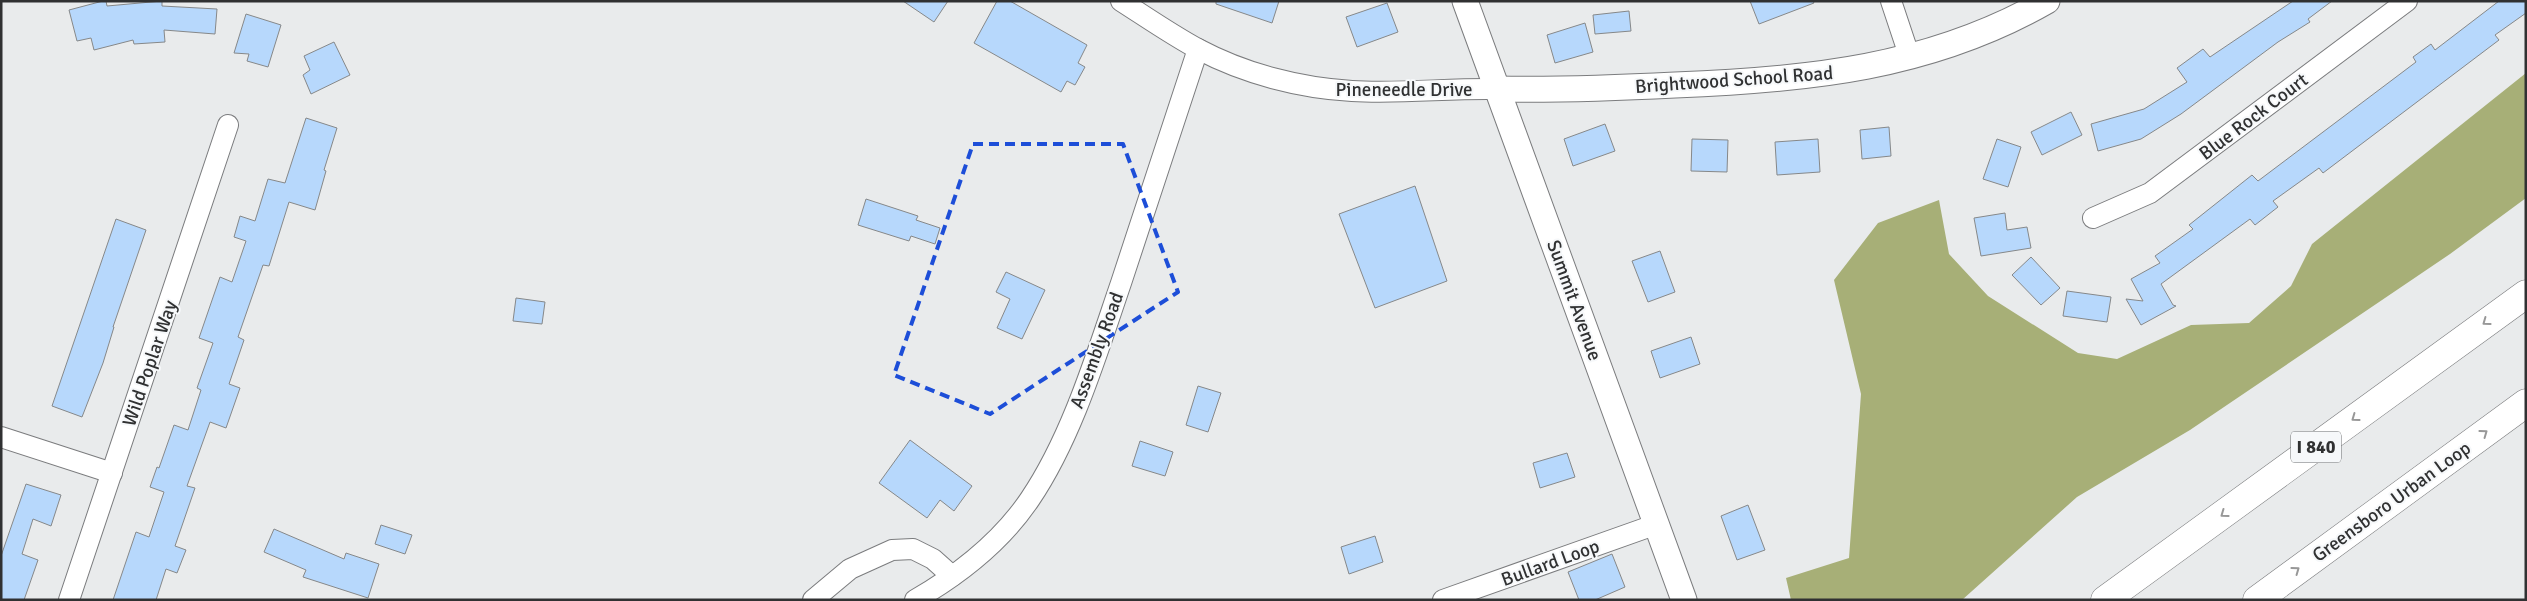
<svg xmlns="http://www.w3.org/2000/svg" width="2527" height="601" font-family="Signika,sans-serif">
<style>
.forest{fill:#a7af77}
.building{fill:#b7d8fc;stroke:#868889}
.lines{fill:none;stroke-linecap:round;stroke-linejoin:round}
.minor-casing{stroke:#7b7c7e;stroke-width:22}
.major-casing{stroke:#7b7c7e;stroke-width:27}
.highway-casing{stroke:#7b7c7e;stroke-width:29}
.minor{stroke:#fff;stroke-width:20}
.major{stroke:#fff;stroke-width:25}
.highway{stroke:#fff;stroke-width:28}
.oneway{stroke:#989898}
.marked{fill:none;stroke:#1d4ed8;stroke-width:4;stroke-dasharray:10 6;stroke-linejoin:round}
.labels{text-anchor:middle;stroke-width:4;stroke-linejoin:round;paint-order:stroke}
.shield{fill:#f6f8fa;stroke:#6b6d6e;stroke-width:1}
.shield-label{font-size:18px;font-weight:bold;fill:#303132}
.street-label{font-size:19px;fill:#303132;stroke:#f6f8fa}
</style>
<rect width="100%" height="100%" fill="#e9ebec"/>
<polygon class="forest" points="2526,73 2526,198 2450,254 2190,430 2077,497 1962,600 1791,600 1786,578 1849,558 1861,394 1834,280 1878,223 1939,200 1949,254 1988,296 2078,353 2117,359 2191,325 2249,323 2291,286 2312,244"/>
<g class="building">
<polygon points="103,1 106,1 107,6 162,1 162,6 217,9 215,34 164,30 165,42 134,44 133,40 94,50 91,38 77,41 69,10"/>
<polygon points="903,1 948,1 934,22"/>
<polygon points="997,1 1010,1 1087,45 1078,63 1085,67 1075,85 1067,81 1061,92 974,43"/>
<polygon points="1216,1 1279,1 1272,23 1216,4"/>
<polygon points="1750,1 1813,1 1814,3 1759,24"/>
<polygon points="2293,1 2332,1 2308,19 2310,22 2278,42 2181,114 2141,139 2098,151 2091,124 2144,109 2187,82 2177,68 2203,49 2210,57"/>
<polygon points="2499,1 2526,1 2526,13 2495,35 2499,40 2323,173 2319,168 2273,201 2278,207 2255,225 2250,219 2161,284 2173,305 2176,306 2141,325 2126,299 2143,301 2131,279 2160,263 2155,256 2193,229 2189,225 2252,175 2258,181 2416,62 2413,57 2431,44 2435,50"/>
<polygon points="1387,3 1398,32 1357,47 1346,17"/>
<polygon points="1629,11 1631,31 1595,34 1593,15"/>
<polygon points="246,14 281,25 268,67 247,61 249,54 234,53"/>
<polygon points="1585,23 1593,52 1555,63 1547,35"/>
<polygon points="334,42 350,75 311,94 303,75 310,70 304,56"/>
<polygon points="2071,112 2082,135 2042,155 2031,132"/>
<polygon points="306,118 337,128 324,170 326,171 315,210 289,202 269,266 263,265 238,337 244,340 229,384 240,388 226,428 210,422 187,486 195,488 175,546 186,550 177,573 166,569 156,600 113,600 136,532 149,537 164,492 150,487 157,467 159,468 174,425 188,430 201,390 197,388 213,343 199,338 220,277 232,282 246,241 234,237 240,216 255,221 268,179 285,183"/>
<polygon points="1605,124 1615,151 1573,166 1564,139"/>
<polygon points="1889,127 1891,156 1862,159 1860,130"/>
<polygon points="1692,139 1728,140 1727,172 1691,171"/>
<polygon points="1818,139 1820,172 1777,175 1775,142"/>
<polygon points="1997,139 2021,147 2008,187 1983,179"/>
<polygon points="1415,186 1447,281 1375,308 1339,214"/>
<polygon points="866,199 918,216 916,220 940,228 935,244 911,236 909,241 858,225"/>
<polygon points="2005,213 2007,230 2027,227 2031,248 1981,256 1974,218"/>
<polygon points="116,219 146,230 113,327 114,327 103,363 82,417 52,406"/>
<polygon points="1660,251 1675,292 1648,302 1632,261"/>
<polygon points="2031,257 2060,288 2041,305 2012,275"/>
<polygon points="1006,272 1045,290 1022,339 997,328 1010,299 996,292"/>
<polygon points="2067,291 2111,297 2107,322 2063,316"/>
<polygon points="516,298 545,302 542,324 513,321"/>
<polygon points="1691,337 1700,364 1660,378 1651,351"/>
<polygon points="1198,386 1221,393 1208,432 1186,425"/>
<polygon points="910,440 972,486 954,511 940,500 927,518 879,483"/>
<polygon points="1140,441 1173,452 1165,476 1132,466"/>
<polygon points="1567,453 1575,477 1540,488 1533,463"/>
<polygon points="26,484 61,495 51,526 33,519 22,554 38,560 24,600 1,600 1,556"/>
<polygon points="1748,505 1765,550 1737,560 1721,516"/>
<polygon points="381,525 412,535 405,554 375,544"/>
<polygon points="274,529 344,559 346,553 379,564 368,598 303,577 306,570 264,552"/>
<polygon points="1375,536 1383,562 1349,574 1341,547"/>
<polygon points="1612,554 1625,587 1595,600 1579,600 1568,572"/>
</g>
<g class="lines">
<defs>
<g id="minor">
<path d="M1121,1C1146,17 1172,35 1198,49C1245,74 1300,88 1352,91C1400,94 1449,88 1497,89"/>
<polyline points="1891,1 1910,58"/>
<polyline points="2093,218 2150,193 2407,1"/>
<polyline points="1,437 112,473"/>
<polyline points="69,600 228,125"/>
<polyline points="813,600 850,569 892,550 913,549 933,559 952,576"/>
<path d="M915,600C960,574 1001,542 1030,499C1072,437 1097,353 1121,283C1147,205 1173,127 1198,49"/>
<polyline points="1443,600 1657,524"/>
</g>
<g id="major">
<polyline points="1465,1 1684,600"/>
<path d="M1497,89C1556,90 1616,88 1675,85C1807,80 1930,68 2047,1"/>
</g>
<g id="highway">
<polyline points="2105,600 2526,294"/>
<polyline points="2257,600 2526,403"/>
</g>
</defs>
<use href="#minor" class="minor-casing"/>
<use href="#major" class="major-casing"/>
<use href="#highway" class="highway-casing"/>
<use href="#minor" class="minor"/>
<use href="#major" class="major"/>
<use href="#highway" class="highway"/>
</g>
<defs><path id="oneway-chevron" d="M-2-3.5L2.5 0L-2 3.5" fill="none" stroke-width="1.6" stroke-linecap="round" stroke-linejoin="round" transform="scale(1.25)"/></defs>
<g class="oneway">
<use href="#oneway-chevron" transform="translate(2486 322) rotate(144)"/>
<use href="#oneway-chevron" transform="translate(2355 418) rotate(144)"/>
<use href="#oneway-chevron" transform="translate(2484 433) rotate(-36)"/>
<use href="#oneway-chevron" transform="translate(2224 514) rotate(144)"/>
<use href="#oneway-chevron" transform="translate(2296 570) rotate(-36)"/>
</g>
<path class="marked" d="M973,144H1123L1178,292L990,414L894,375Z"/>
<g class="labels">
<rect class="shield" x="2291" y="431.5" width="50" height="31" rx="4"/>
<g class="shield-label">
<text x="2316" y="453">I 840</text>
</g>
<g class="street-label">
<text transform="translate(1734 79) rotate(-4)" y="7">Brightwood School Road</text>
<text x="1404" y="96">Pineneedle Drive</text>
<text transform="translate(2253 116) rotate(-37)" y="7">Blue Rock Court</text>
<text transform="translate(1575 300) rotate(70)" y="7">Summit Avenue</text>
<text transform="translate(1096 350) rotate(-70)" y="7">Assembly Road</text>
<text transform="translate(149 363) rotate(-71)" y="7">Wild Poplar Way</text>
<text transform="translate(2391 501) rotate(-36)" y="7">Greensboro Urban Loop</text>
<text transform="translate(1550 562) rotate(-20)" y="7">Bullard Loop</text>
</g>
</g>
<rect width="2527" height="601" fill="none" stroke="#303132" stroke-width="5"/>
</svg>
